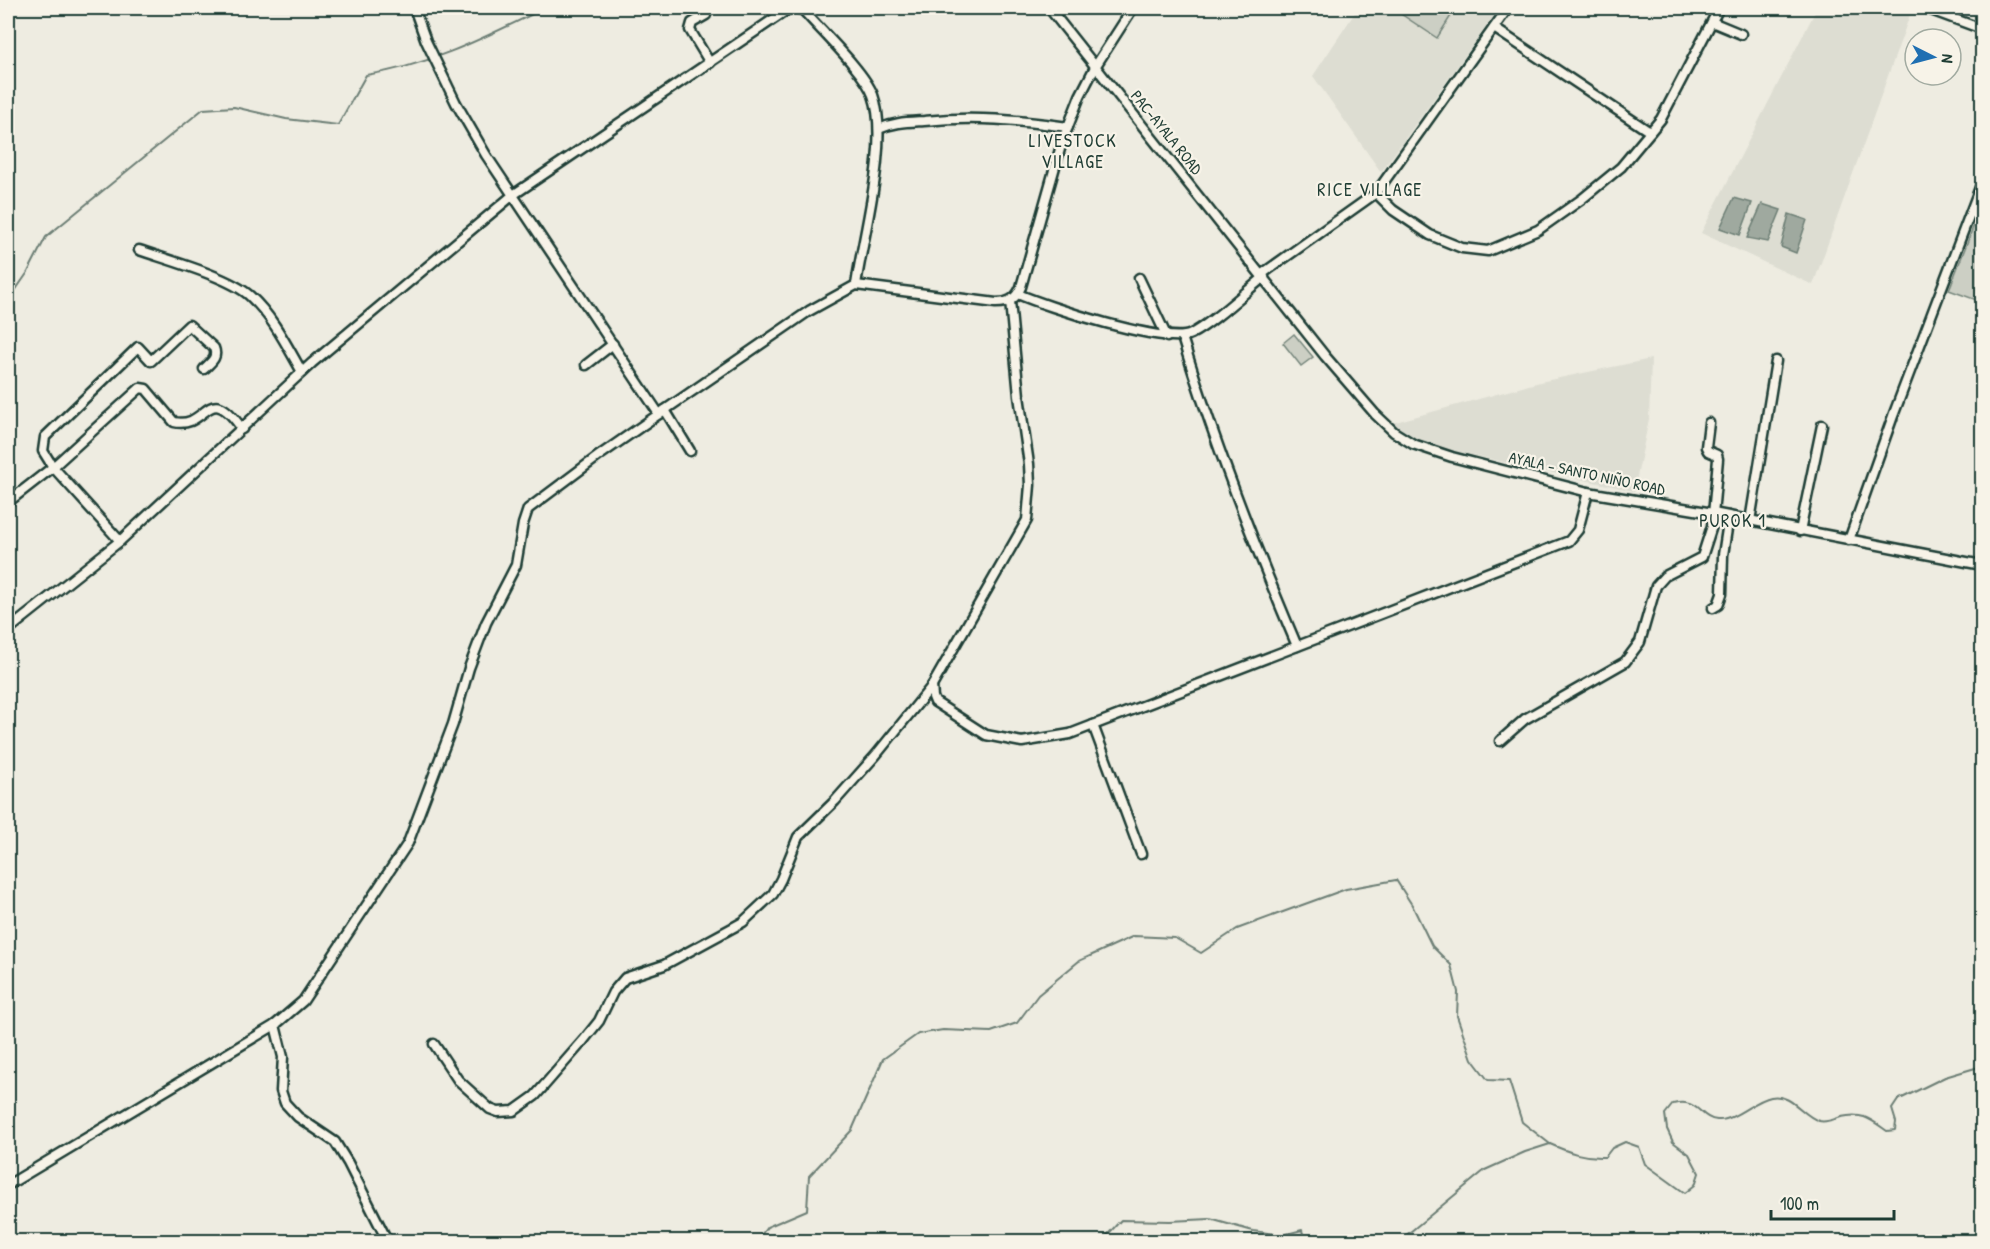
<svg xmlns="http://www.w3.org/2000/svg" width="1990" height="1249" font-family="'Patrick Hand',sans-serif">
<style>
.built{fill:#ddddd2}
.green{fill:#cccfc4;stroke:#76867c;stroke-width:1.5}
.water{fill:#9fa99f;stroke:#6c7e74;stroke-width:1.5}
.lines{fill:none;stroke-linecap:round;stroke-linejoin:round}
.stream{stroke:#6c7e74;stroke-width:2}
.minor-casing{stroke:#1f3d34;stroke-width:13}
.minor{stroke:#f7f3e8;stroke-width:8}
.labels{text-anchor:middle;stroke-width:4.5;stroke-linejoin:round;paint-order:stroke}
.street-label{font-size:16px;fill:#1f3d34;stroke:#f7f3e8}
.neighbourhood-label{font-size:18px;letter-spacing:1.5px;fill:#1f3d34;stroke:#f7f3e8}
</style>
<rect width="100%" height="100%" fill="#eeece1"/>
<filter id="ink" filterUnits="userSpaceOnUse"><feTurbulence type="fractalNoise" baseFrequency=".0167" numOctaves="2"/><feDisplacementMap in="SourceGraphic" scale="12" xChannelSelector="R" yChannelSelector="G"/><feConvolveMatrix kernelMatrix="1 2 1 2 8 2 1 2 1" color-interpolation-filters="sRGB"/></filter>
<g filter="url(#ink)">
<g class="built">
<polygon points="1358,8 1495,8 1498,10 1381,172 1313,76"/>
<polygon points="1817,8 1907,8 1912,9 1813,285 1701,233"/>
<polygon points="1651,359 1649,419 1634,491 1427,445 1392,423 1540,382"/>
</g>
<g class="green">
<polygon points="1405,8 1448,8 1454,11 1437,38 1401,14"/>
<polygon points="1982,204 1982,302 1949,290"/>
<polygon points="1294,334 1313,357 1301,366 1283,343"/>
</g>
<g class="water">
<polygon points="1734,198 1752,203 1740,235 1720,228"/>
<polygon points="1762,204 1781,210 1768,242 1747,238"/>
<polygon points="1789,214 1807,220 1796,253 1781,247"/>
</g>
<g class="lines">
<g class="stream">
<path d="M8,301L28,272L46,237L203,109L234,107L286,119L338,125L366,75C430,66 487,36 545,8"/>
<polyline points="756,1242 767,1227 807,1210 809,1176 852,1130 883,1059 918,1034 943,1030 991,1032 1017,1023 1038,995 1079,961 1134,936 1175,938 1201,953 1237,929 1283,912 1346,889 1396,880 1412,905 1432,946 1451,965 1458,992 1457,1016 1472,1059 1488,1080 1509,1081 1522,1122 1550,1144"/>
<polyline points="1101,1242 1121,1220 1170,1221 1210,1219 1253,1231 1283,1235 1302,1230 1305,1242"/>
<path d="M1398,1242L1485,1170L1525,1152L1550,1144C1568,1152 1584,1158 1605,1157L1612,1148L1625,1142L1639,1147L1645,1164L1685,1193L1695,1185L1699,1173L1689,1154L1673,1142L1667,1129L1665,1114L1673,1104C1698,1097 1700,1119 1717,1120C1734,1122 1754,1100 1771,1097C1792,1093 1802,1116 1819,1121C1827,1123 1834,1119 1841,1117C1863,1112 1870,1119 1887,1131L1895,1130L1896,1122L1892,1109L1898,1100L1945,1077L1982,1066"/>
</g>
<defs>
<g id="minor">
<path d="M414,8L426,41L456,103L486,155L659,414L809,311L856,285L996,303C1009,303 1016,299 1021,287L1062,142L1080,96L1095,67L1133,8"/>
<path d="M795,8L803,10C821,31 864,71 873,95C890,141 863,235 856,285"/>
<polyline points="1049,8 1325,356 1375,414 1394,432 1413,444 1452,457 1588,492 1713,513 1982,565"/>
<polyline points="1925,8 1982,29"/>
<polyline points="706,15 692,23 690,30 710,63"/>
<polyline points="1712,22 1741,34"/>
<polyline points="1494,28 1650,132"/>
<path d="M879,129C894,122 908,122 924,121C975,116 1017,120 1068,127"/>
<polyline points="1376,193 1393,210 1430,235 1462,248 1488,251 1538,230 1582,199 1621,167 1661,119 1719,8"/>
<path d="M139,250C168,260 230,277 250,296C273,317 287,346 302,372"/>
<polyline points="1262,274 1376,193 1508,8"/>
<polyline points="1139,278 1167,337"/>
<path d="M1018,294C1045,306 1167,346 1191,334C1213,323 1244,293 1264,277"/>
<path d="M1182,337C1214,442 1254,545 1297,646"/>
<polyline points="586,365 613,344"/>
<polyline points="665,410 690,451"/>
<path d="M8,502L53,467L140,388L146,389L174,422C208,430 207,378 242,429"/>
<polyline points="1750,521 1776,361"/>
<polyline points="1800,531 1822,425"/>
<polyline points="1849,540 1893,416 1982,182"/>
<path d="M120,541L53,467L43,451L45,437L138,347L151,361L189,325L214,348C218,358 211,362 204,369"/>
<polyline points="1713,608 1718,605 1722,594 1723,555 1729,516"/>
<polyline points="8,630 120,541 312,363 513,195 790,8"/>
<polyline points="932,686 933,697 935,702 986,735 1022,742 1070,734 1569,541 1578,530 1588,492"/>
<polyline points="1093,725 1141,854"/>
<polyline points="1500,741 1525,719 1625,662 1640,642 1656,586 1665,576 1702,557 1712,526 1718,459 1717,455 1708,451 1706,447 1709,423"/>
<polyline points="275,1025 283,1057 281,1091 285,1103 298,1117 335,1142 348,1163 388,1242"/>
<polyline points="434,1044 458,1080 490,1109 498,1112 514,1111 535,1096 583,1041 599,1021 613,992 625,978 664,965 734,927 743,922 773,894 781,879 798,837 835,801 876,755 932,686 1027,520 1030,485 1029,464 1019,396 1010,301"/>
<polyline points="8,1185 275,1025 303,1001 408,843 453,724 469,668 486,623 516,565 523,524 528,509 600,455 659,414"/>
</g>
</defs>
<use href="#minor" class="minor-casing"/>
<use href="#minor" class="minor"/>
</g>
</g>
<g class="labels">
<g class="street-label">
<text transform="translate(1167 132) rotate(51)" y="6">PAC-AYALA ROAD</text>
<text transform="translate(1587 473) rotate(12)" y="6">AYALA – SANTO NIÑO ROAD</text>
</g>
<g class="neighbourhood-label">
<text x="1073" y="147">LIVESTOCK<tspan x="1073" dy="21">VILLAGE</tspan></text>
<text x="1370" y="196">RICE VILLAGE</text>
<text x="1733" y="527">PUROK 1</text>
</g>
</g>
<rect width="1990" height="1249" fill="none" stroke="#f7f3e8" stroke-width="30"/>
<rect x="15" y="15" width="1960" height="1219" fill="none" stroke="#1f3d34" stroke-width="2" filter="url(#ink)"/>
<g transform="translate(1933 57) rotate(96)"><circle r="28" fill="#f7f3e8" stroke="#a1aaa0" stroke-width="1.5"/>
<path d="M0-4.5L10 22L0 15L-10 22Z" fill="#1f6fb2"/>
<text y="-9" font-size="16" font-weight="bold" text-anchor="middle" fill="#1f3d34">N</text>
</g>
<path d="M1771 1210v9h123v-9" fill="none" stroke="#1f3d34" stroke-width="3"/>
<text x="1780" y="1210" font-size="18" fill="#1f3d34" stroke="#f7f3e8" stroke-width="4.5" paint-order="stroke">100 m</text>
</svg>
